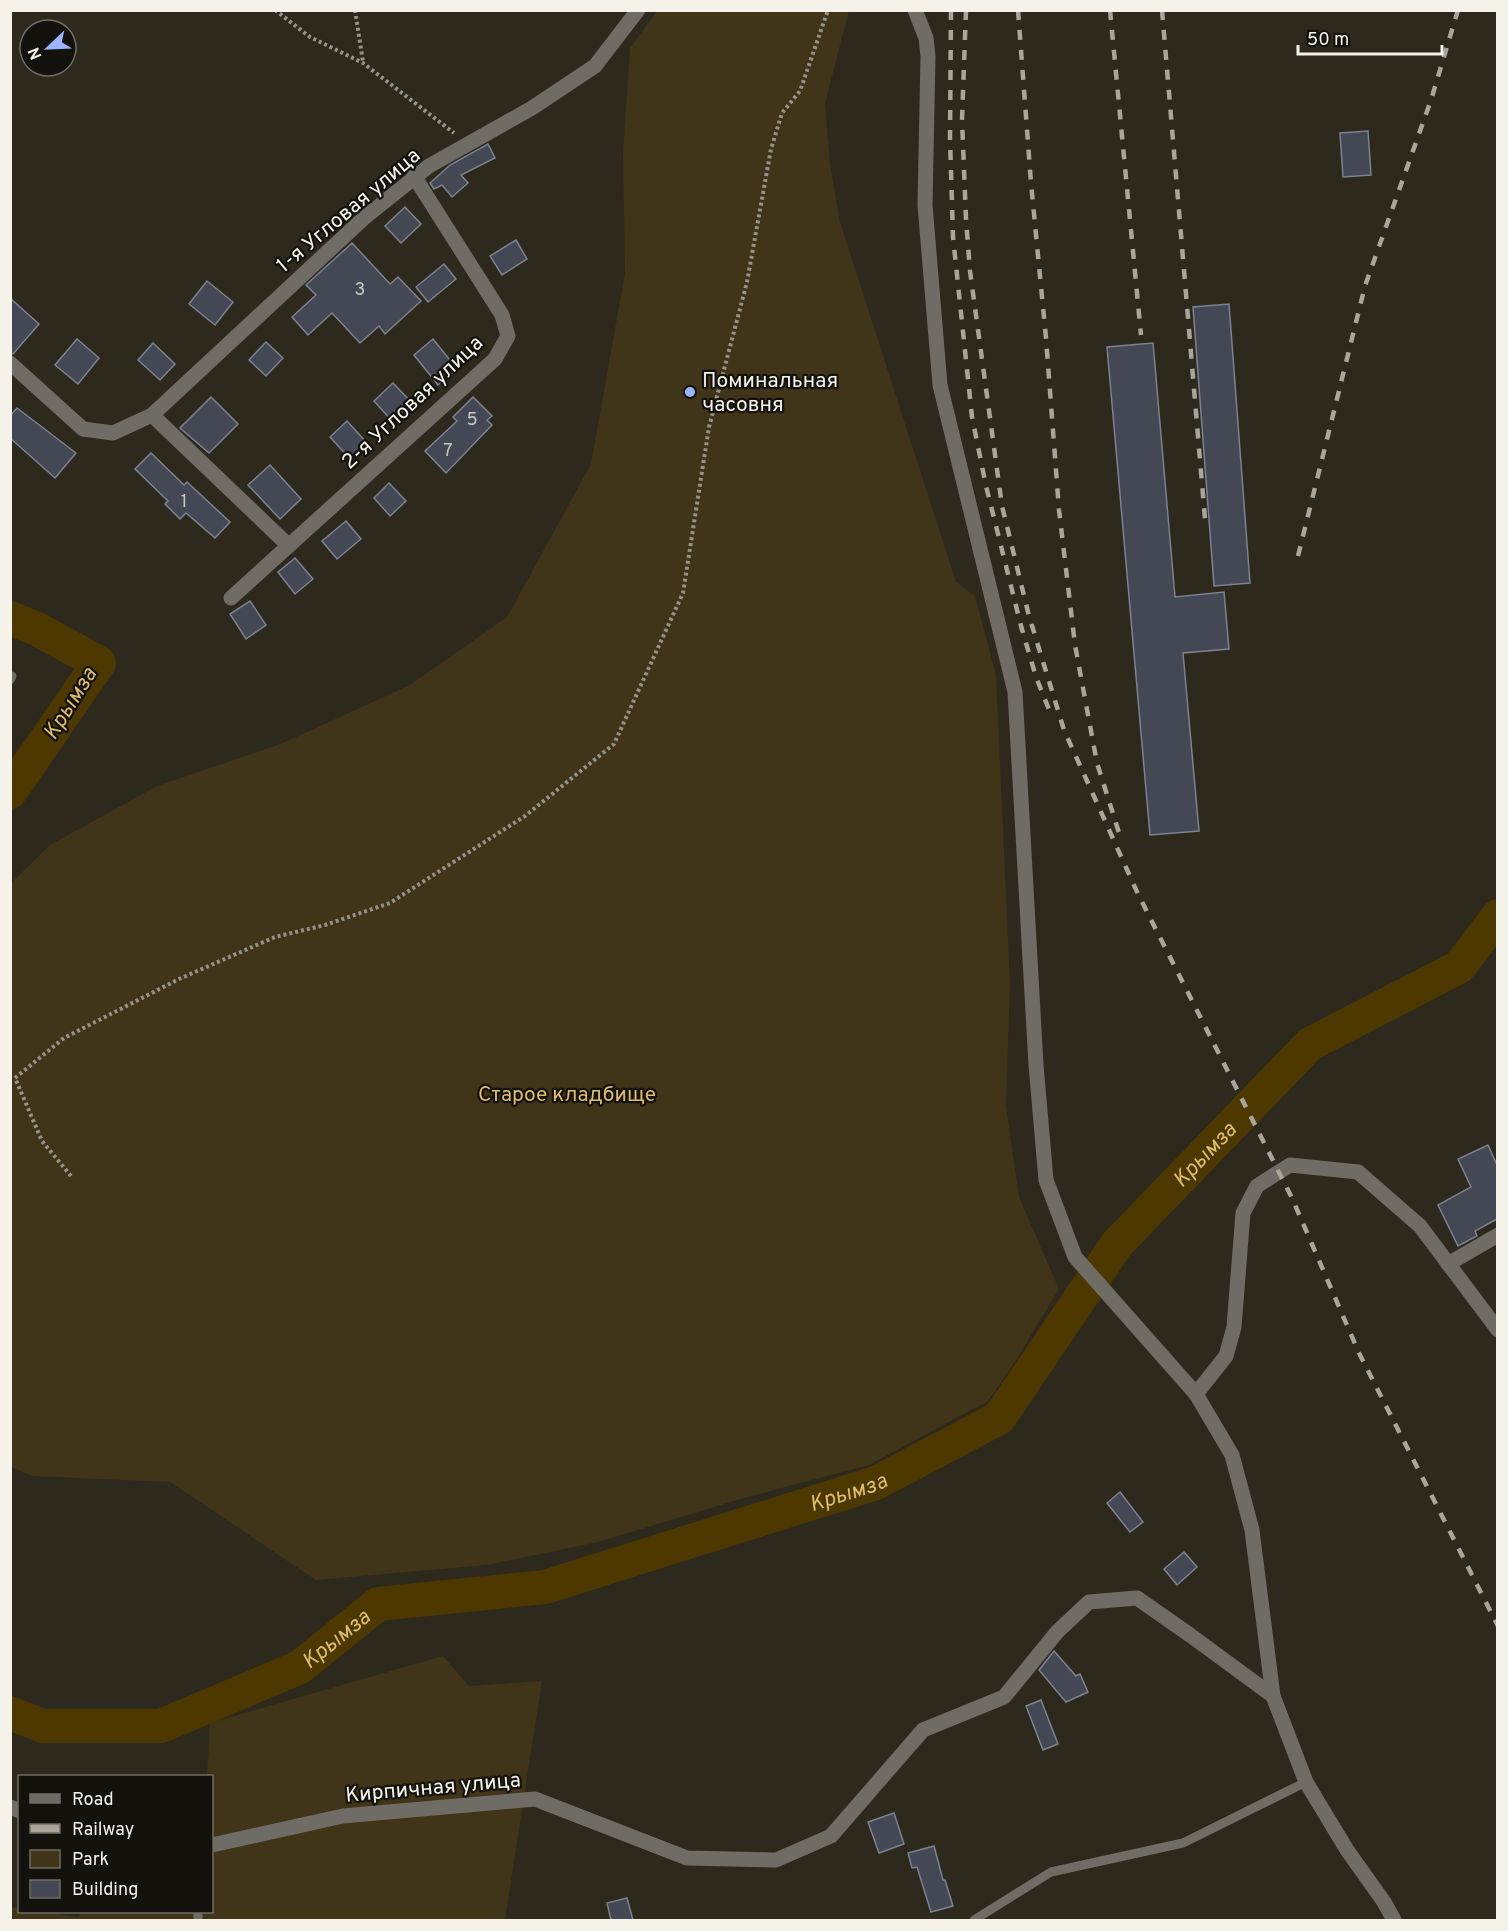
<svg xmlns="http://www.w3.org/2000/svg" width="1508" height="1931" font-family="Overpass,sans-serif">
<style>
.green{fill:#403419}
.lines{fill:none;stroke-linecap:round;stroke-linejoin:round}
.river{stroke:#4d3900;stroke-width:34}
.building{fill:#444854;stroke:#7d8290;stroke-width:1.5}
.path{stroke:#969288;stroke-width:4;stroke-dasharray:3 3;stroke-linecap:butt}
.service{stroke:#6f6c66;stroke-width:9}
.minor{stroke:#6f6c66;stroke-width:15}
.tertiary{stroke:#6f6c66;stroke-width:15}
.rail{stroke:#a9a59b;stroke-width:4.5;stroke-dasharray:10 10;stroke-linecap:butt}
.poi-dot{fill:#9cb4fd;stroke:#14120d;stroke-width:2}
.labels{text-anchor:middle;stroke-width:4.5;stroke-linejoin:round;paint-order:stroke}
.number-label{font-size:18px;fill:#c9c8c4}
.street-label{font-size:21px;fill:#f5f2ea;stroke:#14120d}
.poi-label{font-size:21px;fill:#f5f2ea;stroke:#14120d;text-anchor:start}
.park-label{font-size:21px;fill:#ddbc6e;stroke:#14120d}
.water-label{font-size:22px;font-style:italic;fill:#ddbc6e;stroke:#14120d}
</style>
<rect width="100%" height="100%" fill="#2e291d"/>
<g class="green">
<polygon points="657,11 849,11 825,103 830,164 840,222 956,582 975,596 996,675 1010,984 1006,1106 1019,1197 1059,1289 1015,1362 988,1401 869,1465 744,1498 598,1542 487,1565 316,1580 170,1482 32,1476 11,1467 11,883 50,845 157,786 283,743 410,685 507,617 591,464 625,273 623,153 630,48"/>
<polygon points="443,1656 469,1686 542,1681 505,1920 11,1920 10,1907 19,1908 20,1912 40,1912 79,1917 80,1912 212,1912 212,1776 207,1776 210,1723"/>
</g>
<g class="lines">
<g class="river">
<polyline points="10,618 37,629 99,663 10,792"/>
<path id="s1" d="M10,1713L43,1726H161L300,1667L378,1604L545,1587L876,1483L999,1418L1117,1244L1310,1044L1459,967L1498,916"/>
</g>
</g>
<g class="building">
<polygon points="1368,131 1371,175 1343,177 1340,133"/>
<polygon points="488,144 495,158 461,175 468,183 452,197 442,185 434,189 430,183 450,165"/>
<polygon points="405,207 421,224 401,243 385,226"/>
<polygon points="516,240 527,259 502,275 490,256"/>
<polygon points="352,243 390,284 398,277 421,301 385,334 379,326 360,343 332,313 308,335 292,317 316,295 306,285"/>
<polygon points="444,264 456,279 428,302 416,287"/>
<polygon points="207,281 233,302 215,325 189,304"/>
<polygon points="10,298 39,324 13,354 10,353"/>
<polygon points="1229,304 1250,583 1214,586 1193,307"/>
<polygon points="77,339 99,358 78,384 55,365"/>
<polygon points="433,339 457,369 438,385 414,355"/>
<polygon points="266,342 283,358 266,376 249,360"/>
<polygon points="153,343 175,364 160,380 138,360"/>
<polygon points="1153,343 1175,597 1224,592 1229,649 1183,653 1199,831 1150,835 1107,347"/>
<polygon points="393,383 412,403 392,421 374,401"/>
<polygon points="211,397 238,424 209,453 180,428"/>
<polygon points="473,397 492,416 487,420 492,425 446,473 425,451 457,421 453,417"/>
<polygon points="17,408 76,453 55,478 10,438 10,416"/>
<polygon points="347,421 367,443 350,459 330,437"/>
<polygon points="151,453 184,485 187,482 230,522 215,538 186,513 180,519 165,504 168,501 135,469"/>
<polygon points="270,465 301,499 280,519 248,485"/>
<polygon points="389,483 406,501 390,516 374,498"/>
<polygon points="346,521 361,539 337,559 322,541"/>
<polygon points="295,558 313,579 295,594 278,572"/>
<polygon points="250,601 266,625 246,639 230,614"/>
<polygon points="1488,1145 1497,1165 1497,1219 1475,1231 1477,1236 1458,1246 1438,1205 1471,1187 1458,1159"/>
<polygon points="1120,1492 1143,1522 1130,1532 1107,1503"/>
<polygon points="1184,1552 1197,1567 1177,1585 1164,1569"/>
<polygon points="1054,1651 1076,1676 1080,1674 1088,1692 1066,1702 1039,1670"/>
<polygon points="1041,1700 1058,1744 1043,1750 1026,1706"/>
<polygon points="894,1813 904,1844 879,1853 868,1822"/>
<polygon points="934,1846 943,1880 945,1880 953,1906 931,1912 917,1867 912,1868 908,1853"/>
<polygon points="627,1898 633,1920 611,1920 607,1903"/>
</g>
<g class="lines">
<g class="path">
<polyline points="275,10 310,37 363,63 454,133"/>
<polyline points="355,10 363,62"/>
<polyline points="71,1176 42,1141 15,1078 64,1038 179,979 275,937 325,925 390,903 525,816 614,744 683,593 709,427 747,282 771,149 782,113 800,91 828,10"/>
</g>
<g class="service">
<polyline points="10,680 12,676"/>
<polyline points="198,1920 198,1912"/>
<polyline points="974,1920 1051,1872 1183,1843 1306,1782"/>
</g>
<g class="minor">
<polyline points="10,363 83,429 113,433 152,415 364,218 429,166 532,108 595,66 638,10"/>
<polyline points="152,415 288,545"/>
<polyline points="231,598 495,359 508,336 502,315 414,176"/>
<polyline points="1448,1264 1498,1235"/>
<polyline points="1196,1394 1226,1356 1234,1327 1243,1213 1257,1186 1290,1165 1358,1172 1420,1226 1498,1330"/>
<polyline points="10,1807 20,1811"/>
<polyline points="212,1845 343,1816 535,1799 687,1858 776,1860 831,1836 923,1730 1004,1697 1057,1632 1089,1602 1137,1598 1190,1635 1273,1696"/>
</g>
<polyline class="tertiary" points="915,10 926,38 928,56 925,205 940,385 1015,692 1036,1065 1046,1180 1075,1257 1196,1394 1232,1455 1252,1530 1273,1696 1306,1782 1347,1850 1384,1902 1394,1920"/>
<g class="rail">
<polyline points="951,10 950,138 953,237 972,417 986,486 1021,626 1036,677 1052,717"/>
<polyline points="966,10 962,120 966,219 970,271 1002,506 1029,616 1064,730 1138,894 1292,1198 1359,1353 1498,1626"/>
<polyline points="1018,10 1031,183 1046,338 1059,510 1075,645 1097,763 1120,836"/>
<polyline points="1110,10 1141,335"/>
<polyline points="1162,10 1205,519"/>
<polyline points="1298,556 1365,286 1431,100 1458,10"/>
</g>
</g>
<circle class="poi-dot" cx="690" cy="392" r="6"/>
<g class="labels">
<g class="number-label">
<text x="360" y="295">3</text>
<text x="472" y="425">5</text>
<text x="448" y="456">7</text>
<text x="184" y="507">1</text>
</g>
<g class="street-label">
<text transform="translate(348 210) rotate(-40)" y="7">1-я Угловая улица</text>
<text transform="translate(412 402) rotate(-43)" y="7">2-я Угловая улица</text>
<text transform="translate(433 1787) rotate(-5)" y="7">Кирпичная улица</text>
</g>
<g class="poi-label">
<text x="702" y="387">Поминальная<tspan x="702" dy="24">часовня</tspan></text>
</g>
<g class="park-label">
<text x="567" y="1101">Старое кладбище</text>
</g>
<g class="water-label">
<text transform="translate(69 703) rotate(-58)" y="8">Крымза</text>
<text dy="8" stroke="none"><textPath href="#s1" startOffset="1394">Крымза</textPath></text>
<text dy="8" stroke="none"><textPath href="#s1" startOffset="890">Крымза</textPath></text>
<text dy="8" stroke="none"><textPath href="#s1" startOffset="350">Крымза</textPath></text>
</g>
</g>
<rect width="1508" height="1931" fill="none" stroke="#f5f2ea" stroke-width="24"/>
<rect x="18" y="1775" width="195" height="138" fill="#14120d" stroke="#6e6c65" stroke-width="1.5"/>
<rect x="30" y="1794" width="30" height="9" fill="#6f6c66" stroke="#6e6c65" stroke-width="1.5"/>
<text x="72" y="1805" font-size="18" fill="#f5f2ea">Road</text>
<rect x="30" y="1824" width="30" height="9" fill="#a9a59b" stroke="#6e6c65" stroke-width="1.5"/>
<text x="72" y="1835" font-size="18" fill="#f5f2ea">Railway</text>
<rect x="30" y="1850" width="30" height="18" fill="#403419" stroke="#6e6c65" stroke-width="1.5"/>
<text x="72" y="1865" font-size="18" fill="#f5f2ea">Park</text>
<rect x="30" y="1880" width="30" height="18" fill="#444854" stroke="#6e6c65" stroke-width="1.5"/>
<text x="72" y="1895" font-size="18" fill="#f5f2ea">Building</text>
<g transform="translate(48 48) rotate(247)"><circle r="28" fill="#14120d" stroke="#6e6c65" stroke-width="1.5"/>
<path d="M0-4.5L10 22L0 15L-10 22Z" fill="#9cb4fd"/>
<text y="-9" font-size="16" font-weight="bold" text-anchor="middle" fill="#f5f2ea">N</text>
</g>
<path d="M1298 45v9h144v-9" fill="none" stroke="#f5f2ea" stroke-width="3"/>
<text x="1307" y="45" font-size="18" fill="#f5f2ea" stroke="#14120d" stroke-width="4.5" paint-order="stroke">50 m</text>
</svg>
